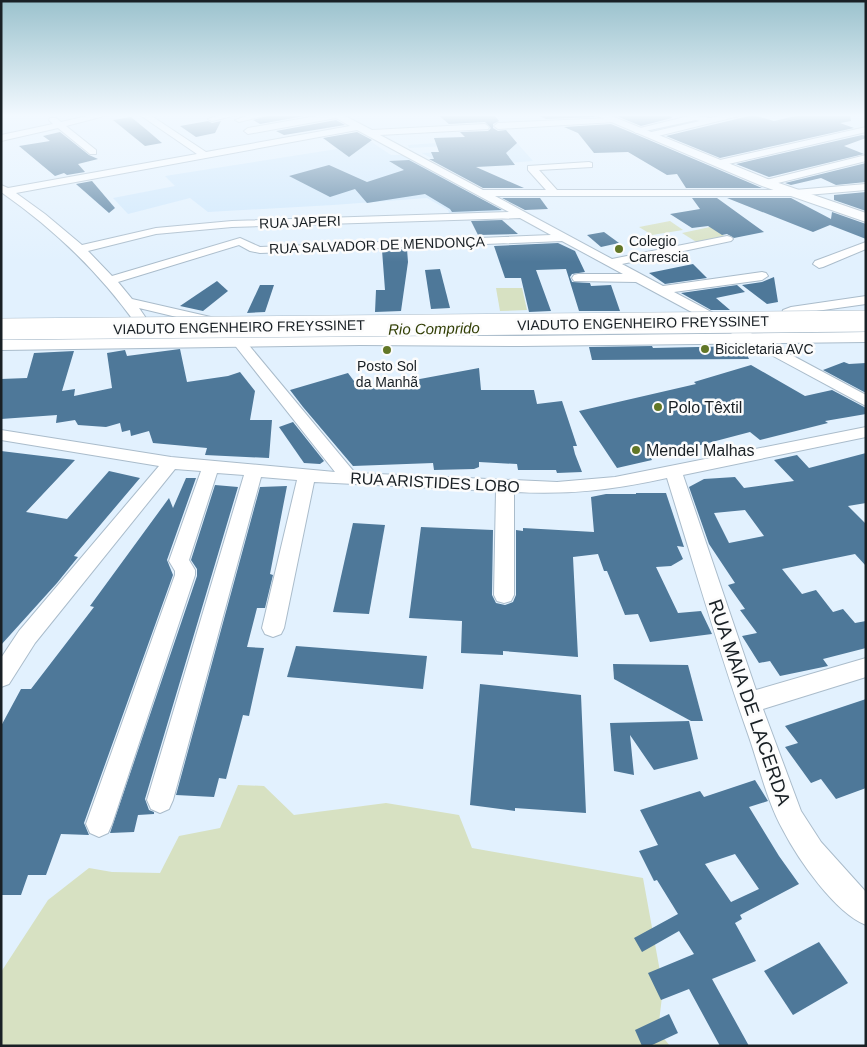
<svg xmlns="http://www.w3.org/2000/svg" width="867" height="1047" font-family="Arial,sans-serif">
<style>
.built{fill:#cee7fc}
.green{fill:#d7e1c2}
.building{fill:#4e7899;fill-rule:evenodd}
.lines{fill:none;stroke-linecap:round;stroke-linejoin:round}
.minor-casing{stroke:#aabccb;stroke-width:2}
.major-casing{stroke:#aabccb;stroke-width:2}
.minor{fill:#fff;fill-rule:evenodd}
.major{fill:#fff;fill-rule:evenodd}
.highway-bridge-casing{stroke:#aabccb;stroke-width:22;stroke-linecap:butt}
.highway-bridge{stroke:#fff;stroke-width:21}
.poi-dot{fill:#627727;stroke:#fcfcfc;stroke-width:2}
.labels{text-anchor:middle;stroke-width:5;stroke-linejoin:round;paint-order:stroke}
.far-street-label{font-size:14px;fill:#192025;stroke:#fcfcfc}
.far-poi-label{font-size:14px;fill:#192025;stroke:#fcfcfc;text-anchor:start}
.far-water-label{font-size:15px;font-style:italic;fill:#313e04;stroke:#fcfcfc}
.poi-label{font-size:16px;fill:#192025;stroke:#fcfcfc;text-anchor:start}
.street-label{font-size:16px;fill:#192025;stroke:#fcfcfc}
.near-street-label{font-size:19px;fill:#192025;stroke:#fcfcfc}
</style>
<rect width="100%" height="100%" fill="#e2f1fe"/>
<g class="built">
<polygon points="510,135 533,161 449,168 422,153 450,152 448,146 409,148 408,145 436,143 434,138"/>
<polygon points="364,137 391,155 403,155 502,211 450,215 448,210 427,198 333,205 208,212 190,198 128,214 113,198 175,186 165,176 337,149 331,144"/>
</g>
<g class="green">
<polygon points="670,221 683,230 652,235 639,227"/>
<polygon points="710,227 726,237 698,243 682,233"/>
<polygon points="496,288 522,288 527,310 500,311"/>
<polygon points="238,785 264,786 294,815 386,803 459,815 472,848 643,878 663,988 658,1031 670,1046 1,1046 1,972 48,900 89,868 112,872 160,873 179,836 220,828"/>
</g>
<g class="building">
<polygon points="269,115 310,115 260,124 253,120"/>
<polygon points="438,115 494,115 499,121 493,124 493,128 498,131 506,130 517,143 506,153 515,165 476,167 524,188 483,188 429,159 434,159 431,152 439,152 434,138 465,137 460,132 488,131 491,128 485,122 449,124"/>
<polygon points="537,115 593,115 595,117 546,119"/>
<polygon points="614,115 671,115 672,118 641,126"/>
<polygon points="753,115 774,121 800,115 850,115 851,121 840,123 854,128 720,158 666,136"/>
<polygon points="131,117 148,131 162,143 145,146 113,120"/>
<polygon points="336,120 345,125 284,135 276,131"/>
<polygon points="208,121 212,123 221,121 215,133 196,137 180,126"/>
<polygon points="611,124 635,134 762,188 686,188 677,174 667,175 628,152 594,153 578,133 564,127"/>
<polygon points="60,132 89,155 98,159 78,164 85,172 67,175 64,173 55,176 19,146 50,141 43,136"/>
<polygon points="357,132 372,140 349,157 323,138"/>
<polygon points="862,135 866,136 866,138 844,146 864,154 769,177 736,164"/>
<polygon points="409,160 502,210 452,212 450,209 425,194 367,203 355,189 330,197 289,176 329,165 367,182 404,170 389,161"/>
<polygon points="866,163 866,182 836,185 821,178 791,185 785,183"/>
<polygon points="92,181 115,208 109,213 76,184"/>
<polygon points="866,192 866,211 834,200 834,195"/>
<polygon points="502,198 540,198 548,209 525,210"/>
<polygon points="692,198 717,198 764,232 734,238 727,234 722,235 708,226 692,228 670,214 700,209"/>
<polygon points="727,198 791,198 831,219 832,212 866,224 866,239 830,225 813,232"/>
<polygon points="502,220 518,234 478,235 471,221"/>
<polygon points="604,232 619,243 601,247 587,235"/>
<polygon points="558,243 575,251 585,272 572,274 570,277 572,282 590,283 591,286 611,285 620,311 579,311 566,269 536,270 551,311 529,312 521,278 505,278 494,246"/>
<polygon points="407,249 408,262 401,311 375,312 376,290 385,290 382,250"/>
<polygon points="693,264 707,278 665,284 649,273"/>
<polygon points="440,269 450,308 431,309 425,270"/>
<polygon points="774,277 778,302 767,304 742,285 762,282"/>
<polygon points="217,281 228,291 203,311 180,306"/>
<polygon points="260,285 274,285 265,312 247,313"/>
<polygon points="737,285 745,292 716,298 730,310 711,310 681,293"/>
<polygon points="652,346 653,348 743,346 749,359 592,360 589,347"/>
<polygon points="180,349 187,382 228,376 240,372 255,391 250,420 272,420 269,458 205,455 207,448 153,443 149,431 131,436 130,430 122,432 120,423 106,427 78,425 75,420 56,423 57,415 1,419 1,379 27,378 34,353 74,351 62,391 75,389 74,396 112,388 107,353 125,350 127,356"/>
<polygon points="844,362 849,364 866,363 866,393 823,370"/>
<polygon points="751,365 805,396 832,390 866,408 866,414 825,421 828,423 760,440 750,432 651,458 652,460 617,468 579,411 696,384 694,382"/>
<polygon points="479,368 481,390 534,390 537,404 562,401 577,446 573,446 575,454 582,472 557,473 556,470 518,470 517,464 479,462 479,467 474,469 434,470 433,463 353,466 303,407 290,390 348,373 357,385 361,384 366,389"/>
<polygon points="293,422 324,461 320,464 304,463 279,427"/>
<polygon points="1,451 75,460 26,512 67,519 109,471 140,478 74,556 78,557 57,583 1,645"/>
<path d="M866,453V503L848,506L866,524V566L855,554L782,569L802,594L816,590L833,612L843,609L855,623L866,621V648L823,659L828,666L780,676L770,661L759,663L742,636L757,633L740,610L745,609L728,585L735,583L709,544L689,487L704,479L735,477L744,488L794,481L774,460L797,455L809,468ZM745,510L764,536L729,543L714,513Z"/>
<polygon points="186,478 196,478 167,560 173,575 84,823 89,835 61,834 46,875 28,875 21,895 1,895 1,726 21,689 31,689 94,607 90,606 169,498 173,508"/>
<polygon points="215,485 238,487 145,799 149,810 154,812 154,814 138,815 134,832 110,833 197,576 197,569 191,560"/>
<polygon points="287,486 270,574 273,575 265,608 257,608 247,647 264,648 249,716 243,715 226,779 219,778 214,797 176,795 260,487"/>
<polygon points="636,493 666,493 684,547 677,546 683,559 671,566 656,567 678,613 701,611 712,634 650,642 638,614 625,615 607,571 604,571 598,554 573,557 578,657 503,651 503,655 461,653 462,621 409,618 421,527 493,530 492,595 496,603 505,605 513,602 516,595 516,530 523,531 523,528 594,532 591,497 606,494 636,494"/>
<polygon points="353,523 385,525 369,614 333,612"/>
<polygon points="296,646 427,656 423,689 287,677"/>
<polygon points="613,664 688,665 703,721 691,721 614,679"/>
<polygon points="480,684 581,695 586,813 515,808 515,811 470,805"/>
<polygon points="866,699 866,788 836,799 821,779 811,783 785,747 798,743 785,726"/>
<polygon points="689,721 698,759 654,770 630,735 634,775 614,771 610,723"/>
<path d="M755,780L768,801L749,807L779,856L799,884L740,915L742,919L735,923L756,961L712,979L749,1046H720L689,989L661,1000L648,973L694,954L679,931L642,952L634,938L678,914L657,880L654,881L639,851L658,845L640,810L700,791L704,797ZM735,854L759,889L731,902L705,864Z"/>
<polygon points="819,942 848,983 793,1015 764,971"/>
<polygon points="669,1014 678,1033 650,1046 642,1046 635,1030"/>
</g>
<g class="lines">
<defs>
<g id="minor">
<polygon points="92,115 108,115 66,126 96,150 96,154 90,154 58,128 1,141 1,135 53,124 49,120 50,118 56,118 61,122"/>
<path d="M140,115H150L206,152L350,126L336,118L248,134L244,131L248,128L322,115H343L372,130L485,124L489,127L488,129L380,135L483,190H546L528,170V166L589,162L592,163V167L539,170L557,190H795L866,184V190L795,196H495L612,259L727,236L731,237L733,239L731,241L622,264L663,286L762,272L766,273L768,276L762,280L674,292L866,395V406L636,282L574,281L572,278L574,275L578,274H623L562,241L260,253L250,251L239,245L118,282L132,299L215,318L217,321L215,324L210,325L139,308L148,321L146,324H136C99,272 54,229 1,192V185L8,188L197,154ZM357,130L509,212L232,221L156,228L82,245L45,214L16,193ZM520,218L551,235L260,247L240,238L112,276L88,251L156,234L232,227Z"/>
<polygon points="219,115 237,115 212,121 208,119"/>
<polygon points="250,115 267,115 239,122 235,120"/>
<polygon points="693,115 710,118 726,115 743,115 650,138 646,135 647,133 700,121 696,120 636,133 632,130"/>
<polygon points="611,118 615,120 614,122 498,129 494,126 498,123"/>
<polygon points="866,127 866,132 720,166 715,163 720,160"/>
<polygon points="866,155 866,161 766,186 761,183 762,181"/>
<polygon points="866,242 866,249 823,267 819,268 813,264 815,261"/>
<polygon points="866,296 866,304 795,314 793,319 788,320 781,316 783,310 791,307"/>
<path d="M246,318L253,322L247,343L355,473L557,482L615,477L866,427V437L683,475L756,690L866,658V677L763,709L801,811L821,842L866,892V925C835,913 798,859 783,830C768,804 759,766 749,737C719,652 694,565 667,478C612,490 570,495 514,492V595L511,601L504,603L497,601L494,595L496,491L314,482L284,628L281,634L273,637L265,634L262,628L297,480L261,477L173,800L169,809L160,813L151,809L147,800L244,475L217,473L189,560L195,570V575L112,824L108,833L99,837L90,833L86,824L175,575V571L169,561L201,471L175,469L35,643L9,684L1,687V658L19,631L159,466L1,440V430L171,457L335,472L233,343L239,322Z"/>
</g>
<g id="major">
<polygon points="595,115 609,115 770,180 866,213 866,222 762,186"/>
<polygon points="866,332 866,342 521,346 360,345 1,350 1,340 360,335 521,336"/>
</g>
</defs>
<use href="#minor" class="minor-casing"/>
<use href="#major" class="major-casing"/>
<use href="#minor" class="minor"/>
<use href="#major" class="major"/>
<defs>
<polyline id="highway-bridge" points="1,329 866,321"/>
</defs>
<use href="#highway-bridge" class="highway-bridge-casing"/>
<use href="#highway-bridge" class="highway-bridge"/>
</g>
<linearGradient id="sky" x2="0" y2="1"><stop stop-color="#9bc2cd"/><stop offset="0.44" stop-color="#f2f9ff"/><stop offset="1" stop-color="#f2f9ff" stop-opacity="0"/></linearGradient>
<rect width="867" height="262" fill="url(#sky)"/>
<g class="poi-dot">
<circle cx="619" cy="249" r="5"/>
<circle cx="705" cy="349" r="5"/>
<circle cx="387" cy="350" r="5"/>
<circle cx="658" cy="407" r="5"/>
<circle cx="636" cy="450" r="5"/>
</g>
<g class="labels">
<g class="far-street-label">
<text transform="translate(300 222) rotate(-2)" y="5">RUA JAPERI</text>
<text transform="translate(377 245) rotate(-2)" y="5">RUA SALVADOR DE MENDONÇA</text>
<text transform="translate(643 323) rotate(-1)" y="5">VIADUTO ENGENHEIRO FREYSSINET</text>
<text transform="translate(239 327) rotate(-1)" y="5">VIADUTO ENGENHEIRO FREYSSINET</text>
</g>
<g class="far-poi-label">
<text x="629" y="246">Colegio<tspan x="629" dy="16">Carrescia</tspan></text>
<text x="715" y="354">Bicicletaria AVC</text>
<text x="387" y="371" text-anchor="middle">Posto Sol<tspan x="387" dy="16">da Manhã</tspan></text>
</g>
<g class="far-water-label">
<text transform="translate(434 329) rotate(-1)" y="5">Rio Comprido</text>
</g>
<g class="poi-label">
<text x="668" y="413">Polo Têxtil</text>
<text x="646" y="456">Mendel Malhas</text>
</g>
<g class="street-label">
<text transform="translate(435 482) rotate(3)" y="6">RUA ARISTIDES LOBO</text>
</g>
<g class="near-street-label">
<text transform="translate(750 702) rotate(71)" y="7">RUA MAIA DE LACERDA</text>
</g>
</g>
<rect width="867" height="1047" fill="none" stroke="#192025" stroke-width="5"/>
</svg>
